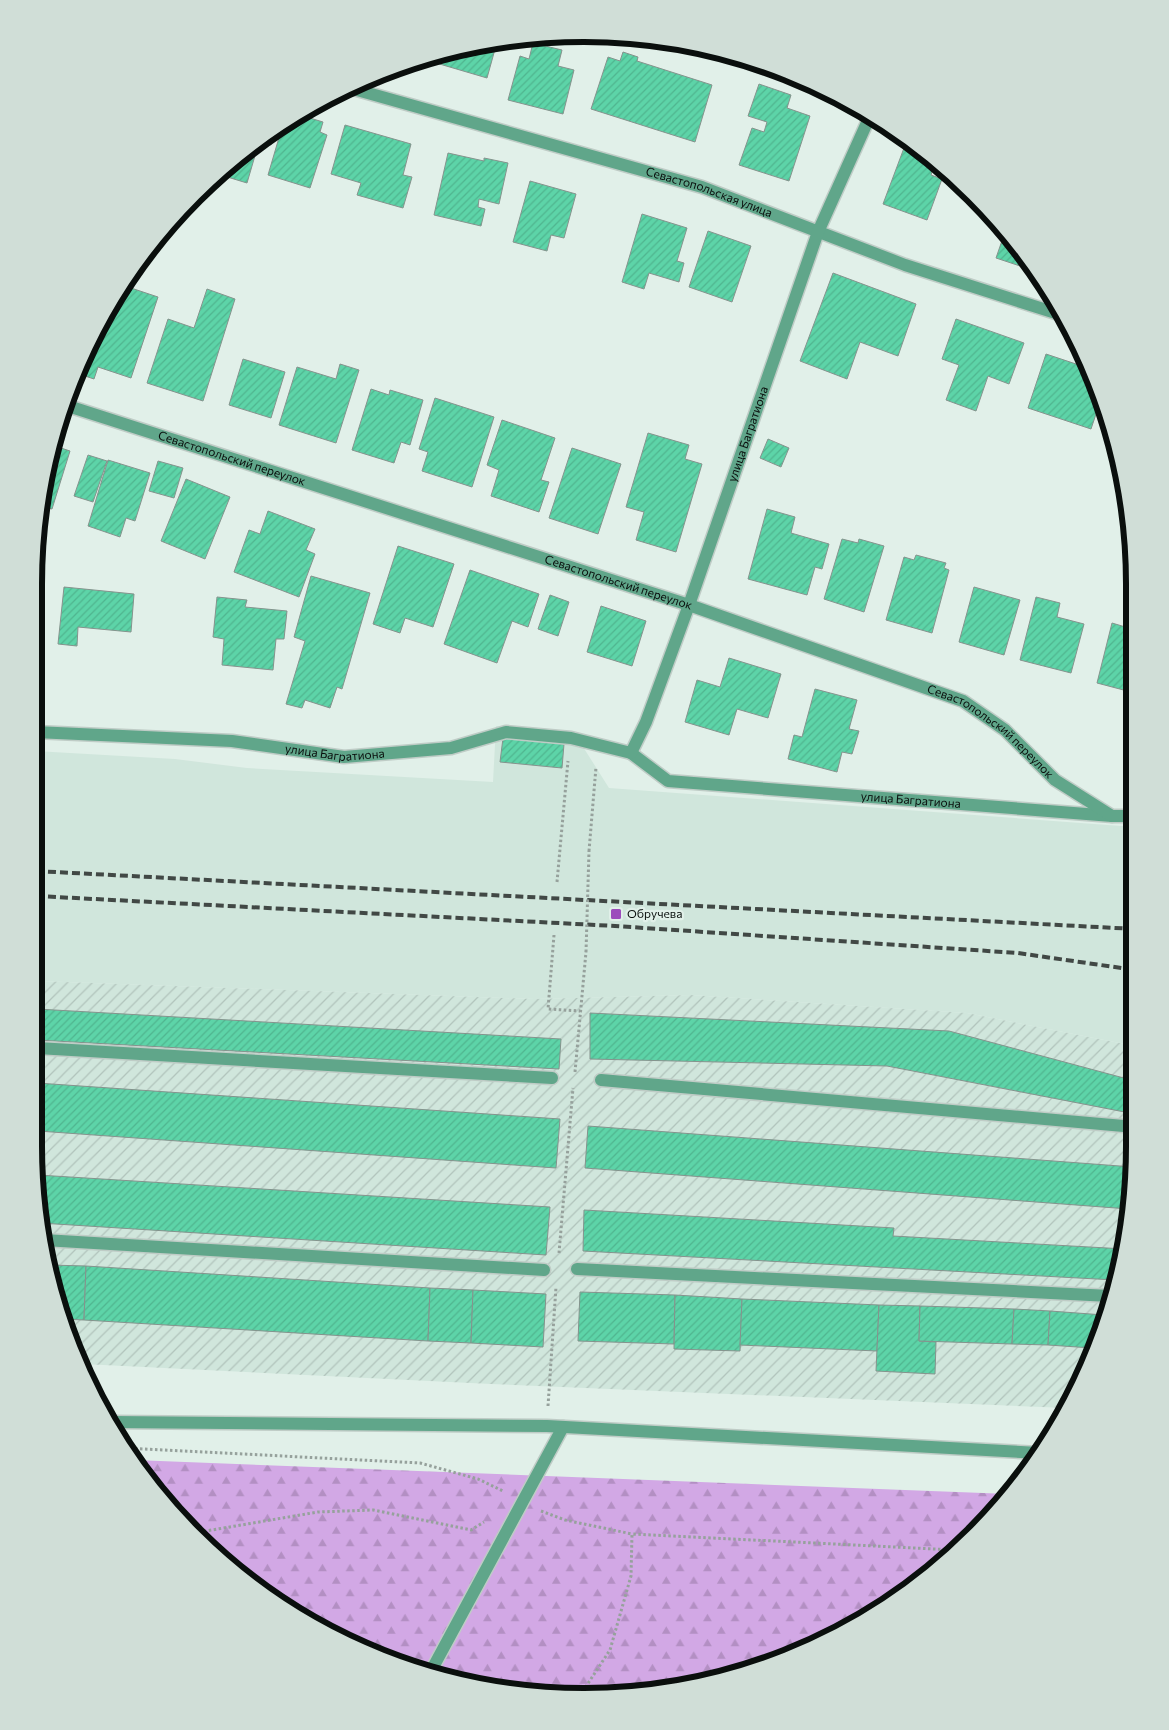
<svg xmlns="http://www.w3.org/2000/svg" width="1169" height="1730" font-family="Commissioner,sans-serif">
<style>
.built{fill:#d0e6dc}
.industrial{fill:url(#industrial-furrows)}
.forest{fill:url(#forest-firs)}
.building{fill:url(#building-hatch);stroke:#85938d}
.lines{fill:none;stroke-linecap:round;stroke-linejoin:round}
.service-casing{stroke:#bfccc6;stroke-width:15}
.pedestrian-casing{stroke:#bfccc6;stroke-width:15}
.minor-casing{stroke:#bfccc6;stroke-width:15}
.tertiary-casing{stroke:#bfccc6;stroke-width:15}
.path{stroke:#96a19c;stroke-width:3;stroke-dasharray:2.5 2.5;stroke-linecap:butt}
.service{stroke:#60a68a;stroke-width:12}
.pedestrian{stroke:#60a68a;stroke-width:12}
.minor{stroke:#60a68a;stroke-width:12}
.tertiary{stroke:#60a68a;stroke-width:12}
.rail{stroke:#414845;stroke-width:4;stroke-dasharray:8 4;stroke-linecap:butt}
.path-bridge{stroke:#96a19c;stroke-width:3;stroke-dasharray:2.5 2.5;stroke-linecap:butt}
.poi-dot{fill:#9c4cbc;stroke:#e1f0e9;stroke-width:2}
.labels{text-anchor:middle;stroke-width:4.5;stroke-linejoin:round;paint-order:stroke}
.street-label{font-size:12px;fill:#0a0f0d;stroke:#e1f0e9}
.poi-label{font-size:12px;fill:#0a0f0d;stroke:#e1f0e9;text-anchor:start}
.rim{fill:none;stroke:#0a0f0d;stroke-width:6}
</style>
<defs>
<pattern id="industrial-furrows" width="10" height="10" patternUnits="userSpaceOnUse" patternTransform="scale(1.25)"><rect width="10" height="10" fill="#d0e6dc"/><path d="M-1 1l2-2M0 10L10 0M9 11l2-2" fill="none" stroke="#b1c4bc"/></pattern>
<pattern id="forest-firs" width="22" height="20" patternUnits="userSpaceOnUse" patternTransform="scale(1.25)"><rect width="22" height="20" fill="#d2a8e5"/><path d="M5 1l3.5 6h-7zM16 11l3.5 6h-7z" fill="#b38fc3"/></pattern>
<pattern id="building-hatch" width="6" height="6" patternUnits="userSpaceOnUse" patternTransform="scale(1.25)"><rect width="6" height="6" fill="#5dd4a8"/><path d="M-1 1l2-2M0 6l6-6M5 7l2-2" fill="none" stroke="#50b58f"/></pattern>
</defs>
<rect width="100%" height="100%" fill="#e1f0e9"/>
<polygon class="built" points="496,726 573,731 609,788 1135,827 1135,1046 967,1013 691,995 534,999 37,981 35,751 175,759 247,768 493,782"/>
<polygon class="industrial" points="37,981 534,999 691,995 967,1013 1135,1046 1135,1146 1125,1253 1078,1389 1067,1408 491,1384 83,1364 63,1322 39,1218"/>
<polygon class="forest" points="134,1460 1009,1494 974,1535 860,1623 762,1667 692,1686 548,1695 442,1678 374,1654 249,1582 195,1535"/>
<g class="building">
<polygon points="497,42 487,78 426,60 477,44"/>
<polygon points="533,43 562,50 558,66 574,70 563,114 508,100 520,56 529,59"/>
<polygon points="623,52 638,57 637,61 712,85 695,142 591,109 608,57 620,61"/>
<polygon points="759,84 791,95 787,108 810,116 789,181 739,165 752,128 764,132 767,122 748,116"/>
<polygon points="300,115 323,122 320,132 327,135 310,188 268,175 283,124"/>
<polygon points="345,125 411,144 403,175 412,177 403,208 357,195 361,183 331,174"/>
<polygon points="275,129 271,145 260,142"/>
<polygon points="907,140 935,163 931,175 942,179 927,220 883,204"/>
<polygon points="259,142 247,183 224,176 223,172"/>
<polygon points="448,153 484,161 484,158 508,163 499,204 479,199 478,207 485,209 481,226 434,215"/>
<polygon points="530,181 576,194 564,238 551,235 547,251 513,242"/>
<polygon points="642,214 687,228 677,261 684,263 679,282 649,273 644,289 622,282"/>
<polygon points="708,231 751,246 732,302 689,287"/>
<polygon points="1005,232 1036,270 1035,271 996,258"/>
<polygon points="833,273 916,304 898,356 860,342 847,379 800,361"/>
<polygon points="125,286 158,297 131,378 98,367 94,379 79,374 91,341 99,327 105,329 112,306"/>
<polygon points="207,289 235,299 203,401 147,383 168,319 194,328"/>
<polygon points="956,319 1024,343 1009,384 988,376 976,411 946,400 959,365 942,359"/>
<polygon points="1046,354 1091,369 1103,407 1099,405 1091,429 1028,408"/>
<polygon points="243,359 285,372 271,418 229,405"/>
<polygon points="340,364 359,370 336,443 279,425 297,367 336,379"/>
<polygon points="371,389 389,395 390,390 423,400 410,445 401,442 394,463 352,450"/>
<polygon points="435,398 494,417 472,487 422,471 428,452 419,449"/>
<polygon points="502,420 555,438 541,480 549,482 539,512 491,496 499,470 487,465"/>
<polygon points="648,433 689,445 685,459 702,464 676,552 636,540 644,512 626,507"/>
<polygon points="768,439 789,448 781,467 760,458"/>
<polygon points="55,446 70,451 52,509 41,506 44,477"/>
<polygon points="572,448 621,464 598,534 549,518"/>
<polygon points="88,455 107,461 93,502 74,496"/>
<polygon points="108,460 150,473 135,521 126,518 120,537 88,526"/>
<polygon points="158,461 183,468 174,498 149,491"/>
<polygon points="186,479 230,497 205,559 161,541"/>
<polygon points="767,509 795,517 791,533 829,544 822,569 815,567 807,595 748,579"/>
<polygon points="268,511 315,529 306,550 315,554 299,597 234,572 249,530 260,534"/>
<polygon points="842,539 858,543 859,539 884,546 864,612 824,599"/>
<polygon points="398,546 454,564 433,627 405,618 400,633 373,624"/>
<polygon points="916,555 946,563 944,568 949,570 932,633 886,620 904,557 914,560"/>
<polygon points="470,570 539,594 528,627 512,621 497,663 444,644"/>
<polygon points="311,576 370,593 342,689 337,687 330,708 305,700 302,708 286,704 305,641 294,637"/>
<polygon points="64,587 134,594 131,632 78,627 77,646 58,644"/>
<polygon points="974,587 1020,600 1004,655 959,642"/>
<polygon points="550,595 569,602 558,636 538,629"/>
<polygon points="217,597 247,600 245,607 287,611 284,639 276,639 273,670 222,665 224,639 213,637"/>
<polygon points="1036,597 1060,603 1057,617 1084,624 1071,673 1020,660"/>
<polygon points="601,606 646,621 632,666 587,652"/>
<polygon points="1135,617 1135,693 1097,683 1112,623 1132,629"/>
<polygon points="729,658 781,674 768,718 737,709 729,735 685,722 697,680 720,687"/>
<polygon points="815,689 857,700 849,729 859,731 852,754 842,752 837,772 788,759 794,735 802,737"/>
<polygon points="503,738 564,744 562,768 500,762"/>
<polygon points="37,1009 561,1039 559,1069 37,1040"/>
<polygon points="590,1013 949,1031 1135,1081 1135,1114 887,1066 590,1059"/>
<polygon points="37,1083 560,1119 556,1168 38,1131"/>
<polygon points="588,1126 1133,1167 1129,1209 585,1168"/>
<polygon points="38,1175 550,1207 546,1255 40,1223"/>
<polygon points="584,1210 894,1228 893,1236 1125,1249 1115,1280 583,1251"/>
<polygon points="49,1265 86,1266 84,1320 62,1319"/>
<polygon points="86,1266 430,1288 428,1341 84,1320"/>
<polygon points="430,1288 473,1290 471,1343 428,1341"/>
<polygon points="473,1290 546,1294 543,1347 471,1343"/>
<polygon points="580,1292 675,1295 674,1344 578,1341"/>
<polygon points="675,1295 742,1299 740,1351 674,1349"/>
<polygon points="742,1299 879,1305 877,1351 740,1345"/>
<polygon points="879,1305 920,1306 919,1341 936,1342 935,1374 876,1371"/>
<polygon points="920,1306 1014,1309 1012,1344 919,1341"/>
<polygon points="1014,1309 1050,1311 1048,1345 1012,1344"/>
<polygon points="1050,1311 1104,1315 1092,1348 1048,1345"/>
</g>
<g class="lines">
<defs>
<g id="service">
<polyline points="37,1048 552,1078"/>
<polyline points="601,1080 1135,1127"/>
<polyline points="44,1240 544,1270"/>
<polyline points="577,1269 1110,1296"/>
<polyline points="430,1673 563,1427"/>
</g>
<g id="pedestrian">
<path id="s1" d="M631,753L668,781L1112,816"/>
</g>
<g id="minor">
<path id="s2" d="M350,88L702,187L905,265L1062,315"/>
<path id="s3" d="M68,406L689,605L963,701L1005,730L1055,780L1112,816H1135"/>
<path id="s4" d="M35,732L232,741L344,757L451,748L506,732L571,738L631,753L646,722L689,605L818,232L870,116"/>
</g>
<polyline id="tertiary" points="112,1422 547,1426 1039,1453"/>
</defs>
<use href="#service" class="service-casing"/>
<use href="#pedestrian" class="pedestrian-casing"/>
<use href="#minor" class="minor-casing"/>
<use href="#tertiary" class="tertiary-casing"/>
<g class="path">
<polyline points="589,851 596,767"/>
<polyline points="557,882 568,761"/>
<polyline points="554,935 548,1009 580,1011"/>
<polyline points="575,1072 586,952"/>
<polyline points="559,1253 573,1088"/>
<polyline points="548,1406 556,1287"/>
<polyline points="125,1448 420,1463 478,1479 503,1491"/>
<polyline points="541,1511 565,1520 632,1534"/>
<polyline points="194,1533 318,1512 373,1510 471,1530 484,1522"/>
<polyline points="583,1691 600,1692"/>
<polyline points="534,1693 546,1687 583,1691 610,1650 631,1576 632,1534 955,1550"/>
</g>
<use href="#service" class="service"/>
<use href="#pedestrian" class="pedestrian"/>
<use href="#minor" class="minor"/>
<use href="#tertiary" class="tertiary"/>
<g class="rail">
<polyline points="36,871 1135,929"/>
<polyline points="36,896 615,926 1018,953 1135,970"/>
</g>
<polyline class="path-bridge" points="586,952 589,851"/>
</g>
<rect class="poi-dot" x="610" y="908" width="12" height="12" rx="2.5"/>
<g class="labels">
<g class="street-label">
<text dy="4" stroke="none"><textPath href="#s2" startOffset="374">Севастопольская улица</textPath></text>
<text dy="4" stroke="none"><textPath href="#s4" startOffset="942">улица Багратиона</textPath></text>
<text dy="4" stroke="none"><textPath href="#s3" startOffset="172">Севастопольский переулок</textPath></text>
<text dy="4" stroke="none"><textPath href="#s3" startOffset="578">Севастопольский переулок</textPath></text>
<text dy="4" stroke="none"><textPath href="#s3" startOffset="982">Севастопольский переулок</textPath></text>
<text dy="4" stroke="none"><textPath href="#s4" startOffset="301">улица Багратиона</textPath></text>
<text dy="4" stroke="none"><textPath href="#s1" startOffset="290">улица Багратиона</textPath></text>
</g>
<g class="poi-label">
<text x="627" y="918">Обручева</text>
</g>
</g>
<path d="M0 0H1169V1730H0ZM584 42H584A542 542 0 0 1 1126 584V1146A542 542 0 0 1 584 1688H584A542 542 0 0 1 42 1146V584A542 542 0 0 1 584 42Z" fill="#d0ded7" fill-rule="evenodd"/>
<path class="rim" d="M584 42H584A542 542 0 0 1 1126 584V1146A542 542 0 0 1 584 1688H584A542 542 0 0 1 42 1146V584A542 542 0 0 1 584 42Z"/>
</svg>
